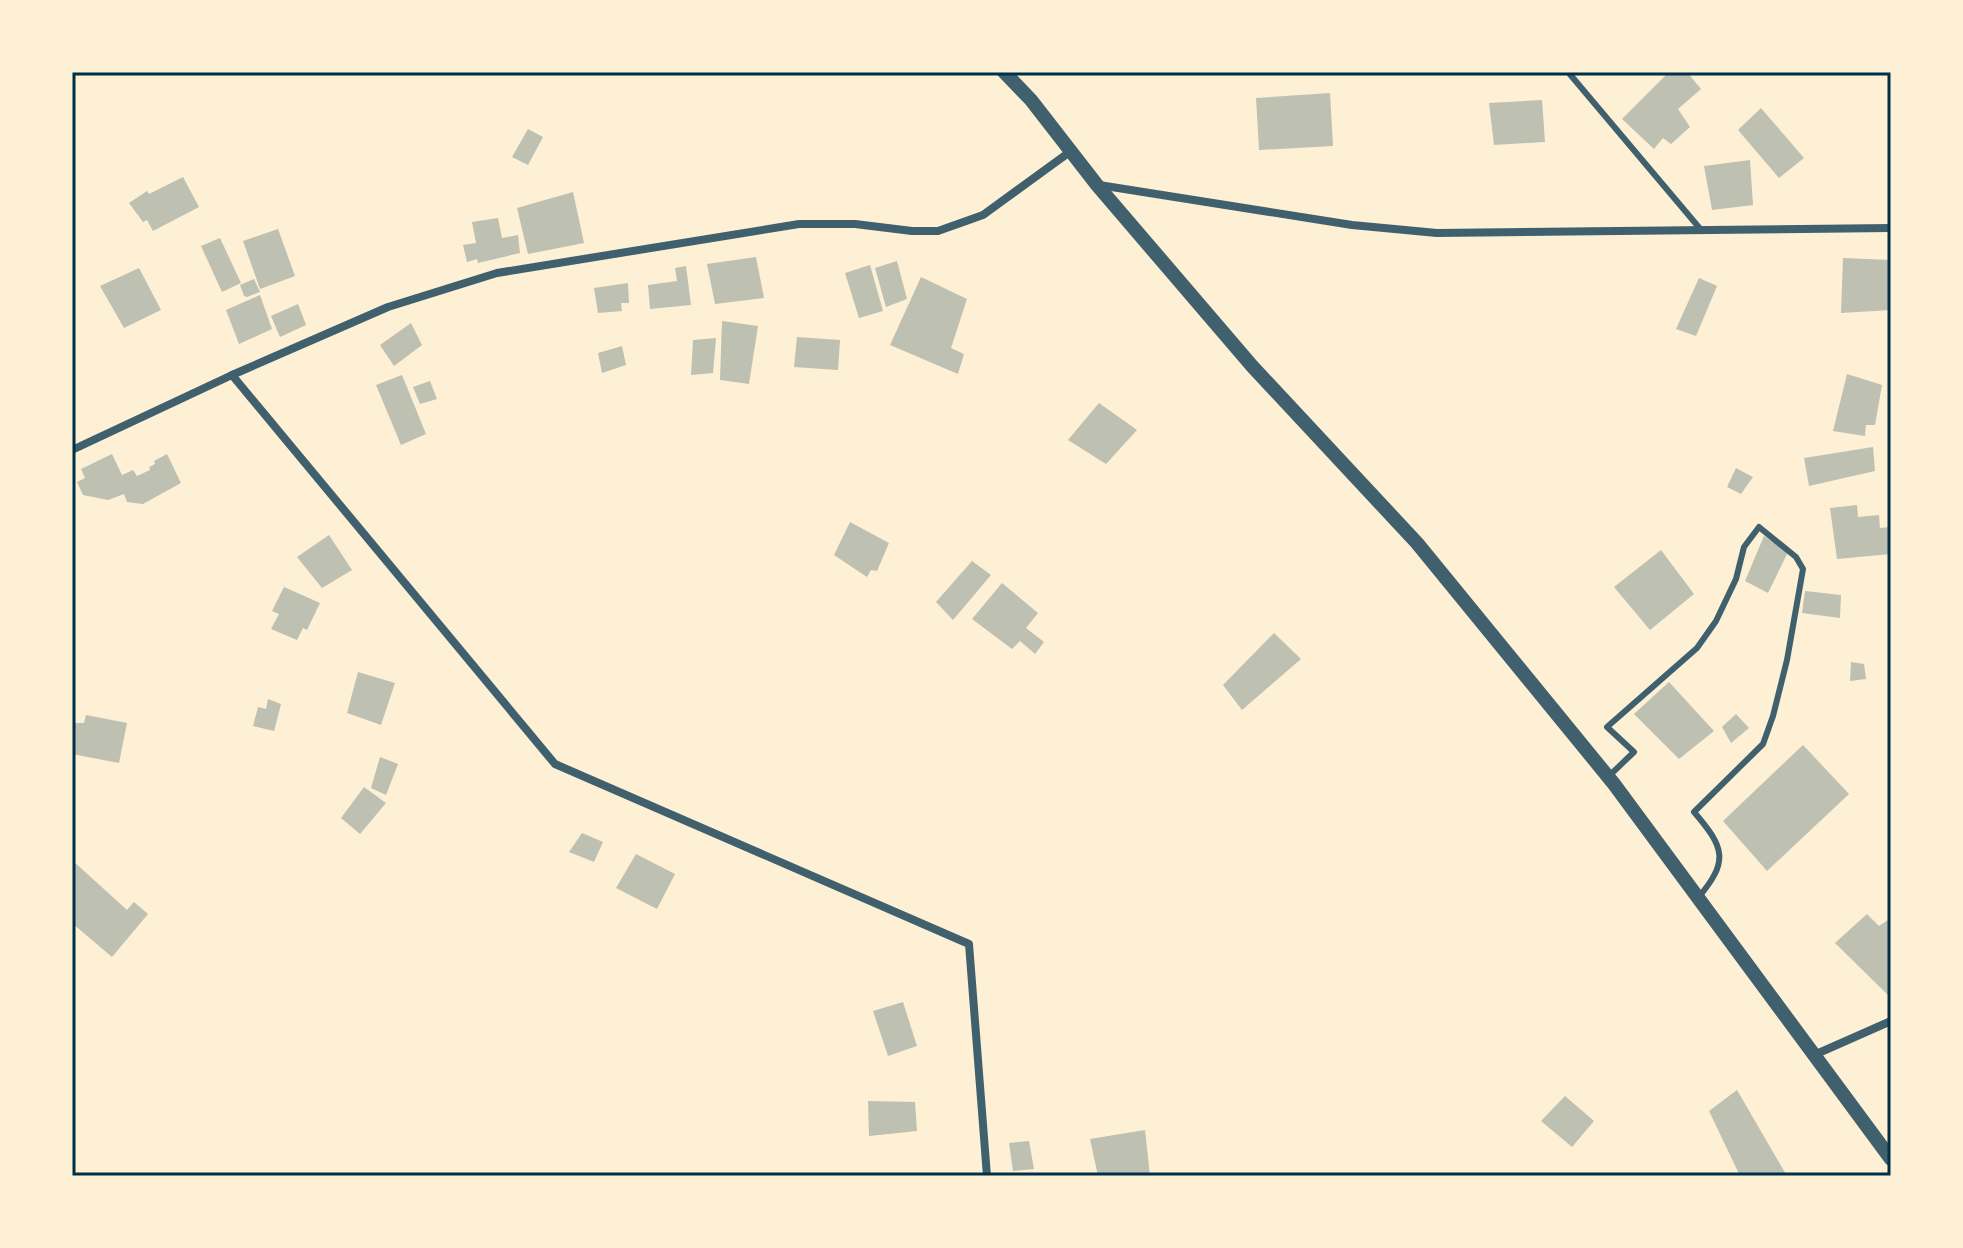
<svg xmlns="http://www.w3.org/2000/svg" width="1963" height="1248" font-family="Commissioner,sans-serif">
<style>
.building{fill:#bec0b2}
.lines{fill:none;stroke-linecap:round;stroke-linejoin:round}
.service{stroke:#3f606c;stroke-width:6}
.minor{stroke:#3f606c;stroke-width:8}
.tertiary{stroke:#3f606c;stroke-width:14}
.neatline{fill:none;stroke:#003049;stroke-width:3}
</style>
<rect width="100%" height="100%" fill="#fdf0d5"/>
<g class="building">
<polygon points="1669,72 1687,72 1701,89 1678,109 1690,127 1671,144 1663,138 1654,149 1622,119"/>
<polygon points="1330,93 1333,146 1259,150 1256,98"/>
<polygon points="1542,100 1545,142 1494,145 1489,103"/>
<polygon points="1761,108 1804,158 1779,178 1738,130"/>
<polygon points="528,129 543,137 528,165 512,157"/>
<polygon points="1750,160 1753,205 1712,210 1704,166"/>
<polygon points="183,177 199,207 153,231 147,220 143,222 129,203 147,191 149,194"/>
<polygon points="573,192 584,243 528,254 517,208"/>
<polygon points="498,218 502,238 518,235 520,253 478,263 477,259 467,262 463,245 476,243 472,222"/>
<polygon points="278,229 295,276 260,289 243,241"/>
<polygon points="220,238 241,283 222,292 201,246"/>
<polygon points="756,257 764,298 715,304 707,264"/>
<polygon points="1843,258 1891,260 1891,310 1841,313"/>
<polygon points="897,261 907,299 886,307 875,268"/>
<polygon points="870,265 883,311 859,318 845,273"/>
<polygon points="686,266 691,305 650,309 648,285 677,281 675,268"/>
<polygon points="139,268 161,310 124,328 100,286"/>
<polygon points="921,277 967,299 951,348 964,354 958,374 890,345"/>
<polygon points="1699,278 1717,286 1696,336 1676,329"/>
<polygon points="254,279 260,292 247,297 244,296 240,285"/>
<polygon points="628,283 629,303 621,303 622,311 598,313 594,288"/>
<polygon points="260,295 272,329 239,344 226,310"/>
<polygon points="298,304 306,325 280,337 271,316"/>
<polygon points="722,321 758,326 749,384 720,380"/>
<polygon points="411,323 422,345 394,366 380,345"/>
<polygon points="797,337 840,340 838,370 794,367"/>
<polygon points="716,338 713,373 691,375 693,340"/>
<polygon points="622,346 626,365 602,373 598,353"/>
<polygon points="1847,374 1882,385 1875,425 1866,425 1865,436 1833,431"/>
<polygon points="402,375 426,434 401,445 376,385"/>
<polygon points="430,381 437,399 420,404 413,387"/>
<polygon points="1099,403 1137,430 1106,464 1068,440"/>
<polygon points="1873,447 1875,471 1809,486 1804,458"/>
<polygon points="112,454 122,475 133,470 137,476 150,470 149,467 155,464 154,461 167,454 181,483 143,504 127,502 124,494 108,500 83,495 77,482 85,478 81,469"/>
<polygon points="1736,468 1753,477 1741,494 1727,487"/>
<polygon points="1857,505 1858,517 1879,515 1880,528 1891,527 1891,554 1837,559 1830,508"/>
<polygon points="850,522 889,543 877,571 871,570 867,577 834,555"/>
<polygon points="329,535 352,570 322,588 297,557"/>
<polygon points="1764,536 1788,552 1768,593 1745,581"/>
<polygon points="1661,550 1694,594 1650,630 1614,587"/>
<polygon points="972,561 991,575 953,620 936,602"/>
<polygon points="1002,583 1038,613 1026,628 1044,642 1035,654 1020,641 1012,649 972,619"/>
<polygon points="284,587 320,603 307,630 303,628 297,640 271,629 279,614 272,611"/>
<polygon points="1805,591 1841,595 1840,618 1802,613"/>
<polygon points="1274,633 1301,659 1242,710 1223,685"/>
<polygon points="1851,662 1864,664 1866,679 1850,681"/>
<polygon points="358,672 395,683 381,725 347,713"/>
<polygon points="1669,682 1714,731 1679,759 1634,714"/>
<polygon points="268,699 281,704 274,731 253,726 258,707 266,709"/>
<polygon points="1736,714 1749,728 1731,743 1722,727"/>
<polygon points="86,715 127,723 119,763 72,754 73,723 84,723"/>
<polygon points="1803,745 1849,794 1767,871 1723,821"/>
<polygon points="380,757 398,764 386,795 371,788"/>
<polygon points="364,787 386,803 360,834 341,818"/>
<polygon points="582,833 603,842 594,862 569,852"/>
<polygon points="636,854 675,874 657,909 616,888"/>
<polygon points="72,860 127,910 134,902 148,914 112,957 72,923"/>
<polygon points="1867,914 1879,926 1891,918 1891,998 1835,943"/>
<polygon points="903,1002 917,1046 888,1056 873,1011"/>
<polygon points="1737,1090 1787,1176 1740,1176 1709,1111"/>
<polygon points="1565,1096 1594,1121 1572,1147 1541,1121"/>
<polygon points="868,1101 915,1102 917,1131 869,1136"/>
<polygon points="1145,1130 1150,1176 1098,1176 1090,1139"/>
<polygon points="1029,1141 1034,1169 1013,1171 1009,1143"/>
</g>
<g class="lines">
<g class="service">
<polyline points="1568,72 1702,231"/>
<path d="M1609,776L1634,752L1607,727L1697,648L1716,621L1736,579L1744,547L1759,527L1796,557L1803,569L1787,660L1773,716L1763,744L1694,812C1725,848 1729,861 1698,898"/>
</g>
<g class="minor">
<polyline points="1099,185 1352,225 1437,233 1891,228"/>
<polyline points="232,375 388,307 497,273 799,224 855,224 912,231 938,231 983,215 1071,151"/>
<polyline points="72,450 232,375 555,764 969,944 987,1176"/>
<polyline points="1814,1055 1891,1021"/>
</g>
<polyline class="tertiary" points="1004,72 1031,100 1097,185 1252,366 1417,543 1614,784 1891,1159"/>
</g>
<rect width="1963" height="1248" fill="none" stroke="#fdf0d5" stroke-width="148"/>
<rect x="74" y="74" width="1815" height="1100" class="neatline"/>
</svg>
